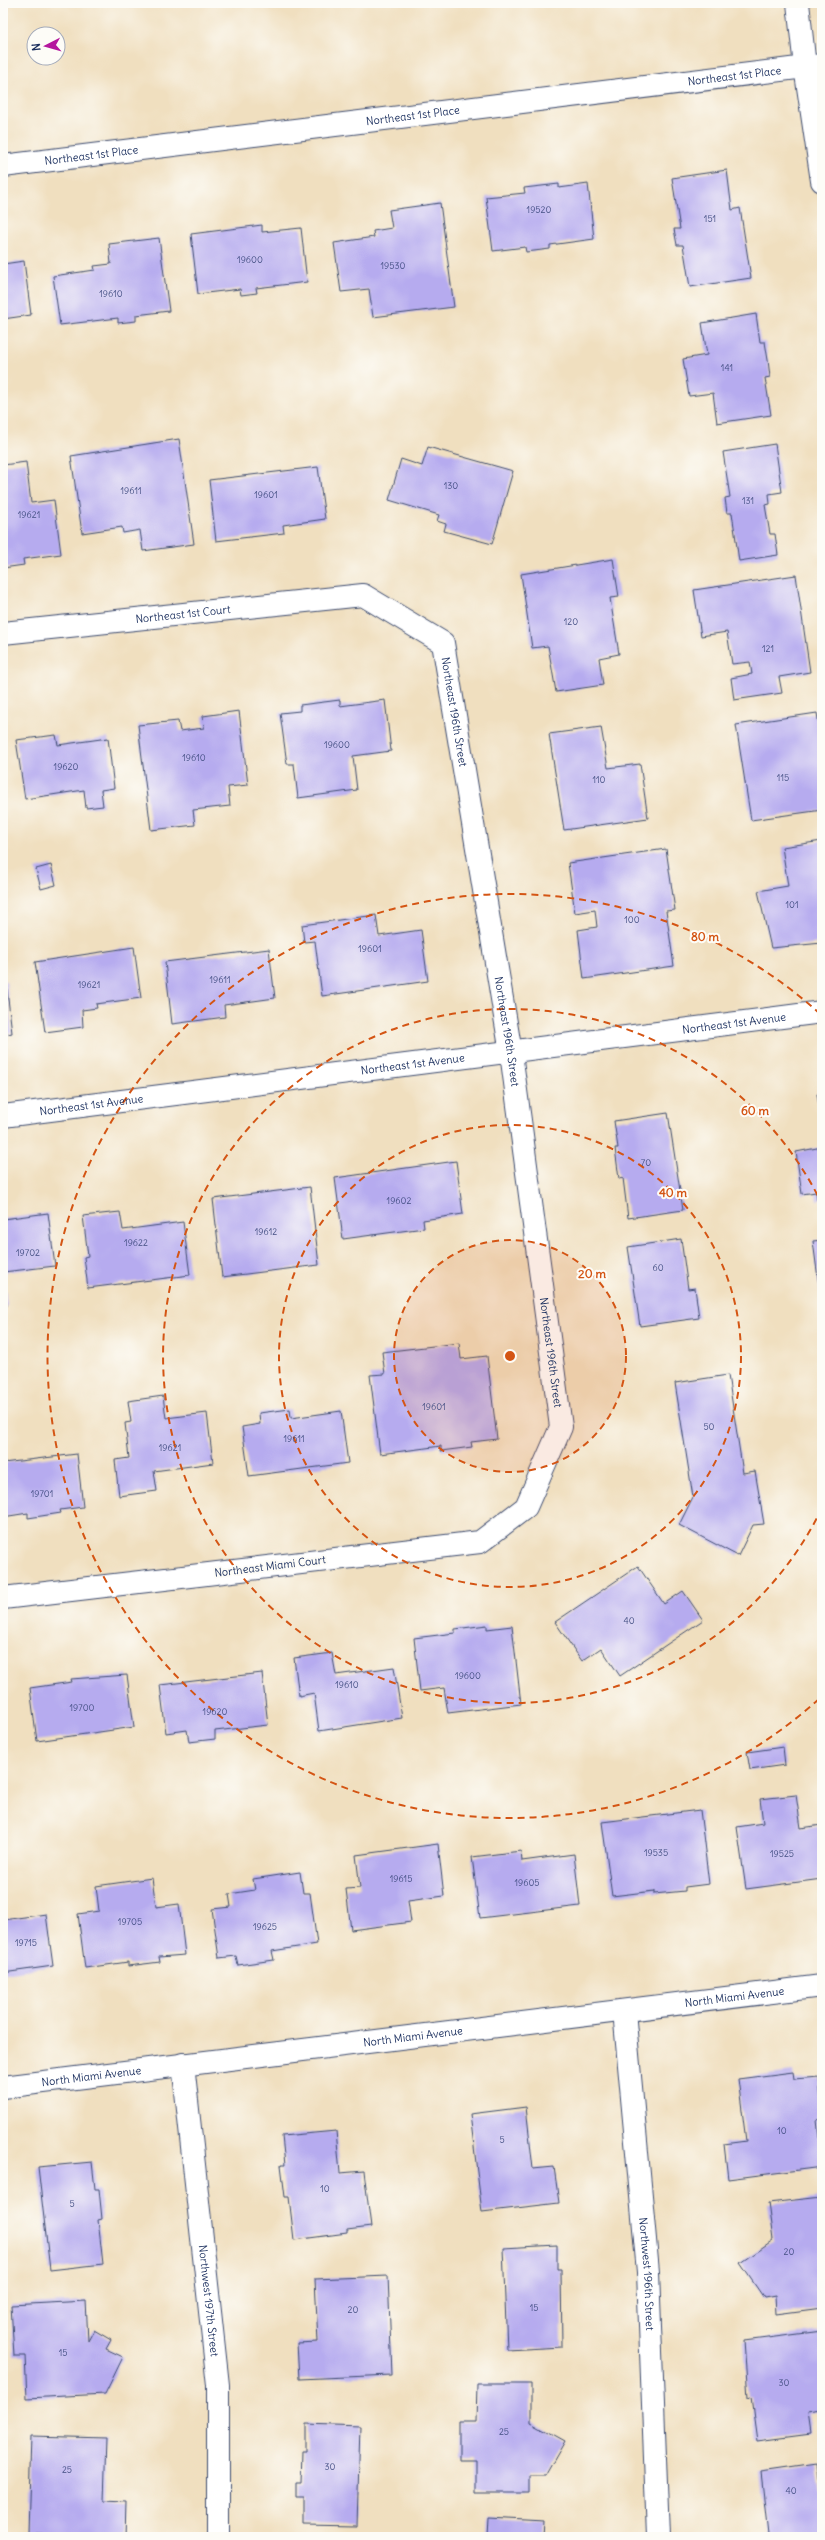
<svg xmlns="http://www.w3.org/2000/svg" width="825" height="2540" font-family="Delius,sans-serif">
<style>
.building{fill:#b6abef}
.lines{fill:none;stroke-linecap:round;stroke-linejoin:round}
.street-casing{stroke:#3b496d;stroke-width:24}
.secondary-casing{stroke:#3b496d;stroke-width:24}
.street{stroke:#fff;stroke-width:22}
.secondary{stroke:#fff;stroke-width:22}
.ring{fill:none;stroke:#d45514;stroke-width:2;stroke-dasharray:7 5}
.labels{text-anchor:middle;stroke-width:4;stroke-linejoin:round;paint-order:stroke}
.number-label{font-size:9px;fill:#424e82}
.street-label{font-size:11px;fill:#1b2f5e;stroke:#fdfcf7}
.centre{fill:#d45514;stroke:#fdfcf7;stroke-width:2}
.ring-label{font-size:12px;text-anchor:middle;font-weight:bold;fill:#d45514;stroke:#fdfcf7;stroke-width:4;stroke-linejoin:round;paint-order:stroke}
</style>
<rect width="100%" height="100%" fill="#fdfcf7"/>
<filter id="ink" filterUnits="userSpaceOnUse"><feTurbulence type="fractalNoise" baseFrequency=".025" numOctaves="2"/><feDisplacementMap in="SourceGraphic" scale="8" xChannelSelector="R" yChannelSelector="G"/><feConvolveMatrix kernelMatrix="1 2 1 2 8 2 1 2 1" color-interpolation-filters="sRGB"/></filter>
<filter id="wash" filterUnits="userSpaceOnUse"><feTurbulence type="fractalNoise" baseFrequency=".012" numOctaves="4" result="noise"/><feDisplacementMap in="SourceGraphic" scale="16" xChannelSelector="R" yChannelSelector="G"/><feGaussianBlur stdDeviation="0.9" result="paint"/><feColorMatrix in="noise" values="0 0 0 0 0 0 0 0 0 0 0 0 0 0 0 0 0 1.4 0 .05"/><feComposite in="paint" operator="in"/></filter>
<g filter="url(#wash)">
<rect width="100%" height="100%" fill="#f0dfbf"/>
<g id="blocks">
<g class="building">
<polygon points="727,170 732,210 740,208 751,278 690,287 683,245 677,245 674,229 680,229 672,178"/>
<polygon points="559,184 559,188 588,184 594,239 550,245 550,249 526,252 525,247 493,251 486,197 525,193 524,188"/>
<polygon points="440,203 454,307 373,317 369,289 341,292 334,243 374,237 373,231 392,228 389,210"/>
<polygon points="262,225 262,232 301,228 307,282 256,288 257,293 241,295 240,289 198,294 191,234"/>
<polygon points="159,238 169,311 136,315 136,321 118,323 118,318 60,325 53,276 95,270 94,266 111,264 109,244"/>
<polygon points="24,261 31,315 3,319 3,264"/>
<polygon points="756,314 760,342 765,342 768,360 770,377 765,378 771,415 717,423 713,393 689,396 683,359 707,355 702,323"/>
<polygon points="179,439 194,544 143,551 140,530 123,533 122,527 82,533 71,456"/>
<polygon points="775,444 782,492 769,494 770,504 765,505 770,534 775,534 778,555 739,561 732,513 727,513 725,498 730,497 723,452"/>
<polygon points="428,447 513,471 492,544 444,531 446,524 437,521 439,515 389,500 401,459 422,466"/>
<polygon points="26,462 31,503 54,500 61,554 23,559 24,565 3,568 3,465"/>
<polygon points="318,467 325,519 283,525 284,533 216,541 209,480"/>
<polygon points="613,559 619,597 610,598 619,654 599,658 603,685 556,692 548,646 532,648 521,574"/>
<polygon points="796,575 810,672 779,677 782,693 734,700 731,678 752,674 750,662 732,664 727,632 701,636 694,590"/>
<polygon points="340,700 340,706 385,700 391,751 353,756 357,790 298,798 294,764 287,764 280,713 300,711 300,705"/>
<polygon points="239,711 248,785 228,787 230,806 193,810 195,825 151,830 138,725 178,721 180,731 204,728 203,716"/>
<polygon points="817,713 822,746 822,810 751,820 736,725"/>
<polygon points="601,727 608,768 640,764 648,818 564,830 549,734"/>
<polygon points="56,735 58,745 108,738 114,788 101,790 103,806 86,808 84,790 25,799 16,740"/>
<polygon points="822,841 822,943 771,948 758,891 788,886 782,847"/>
<polygon points="666,849 675,910 666,911 674,966 584,979 578,930 597,927 595,910 575,913 568,863"/>
<polygon points="51,865 56,885 41,889 36,869"/>
<polygon points="376,915 379,936 421,930 428,981 322,996 315,941 304,942 302,925"/>
<polygon points="134,947 141,998 96,1004 97,1008 82,1010 83,1027 45,1032 35,962"/>
<polygon points="269,949 275,998 224,1005 225,1017 172,1024 165,962"/>
<polygon points="6,981 12,1033 3,1035 3,982"/>
<polygon points="822,1093 822,1119 821,1119 817,1094"/>
<polygon points="668,1113 683,1210 628,1218 623,1178 619,1179 615,1148 618,1148 614,1121"/>
<polygon points="822,1147 822,1199 817,1200 816,1192 802,1194 796,1152"/>
<polygon points="456,1161 463,1214 423,1220 424,1228 343,1239 335,1178"/>
<polygon points="310,1187 319,1265 222,1277 213,1199"/>
<polygon points="120,1212 123,1230 183,1222 190,1275 88,1288 84,1257 88,1256 83,1216"/>
<polygon points="48,1213 55,1266 3,1272 3,1219"/>
<polygon points="681,1239 688,1289 695,1288 699,1318 640,1326 628,1247"/>
<polygon points="822,1240 822,1300 821,1301 813,1241"/>
<polygon points="4,1280 7,1306 3,1306 3,1281"/>
<polygon points="459,1343 461,1359 487,1356 497,1439 471,1442 472,1447 441,1451 441,1446 380,1454 370,1375 385,1374 382,1352"/>
<polygon points="728,1375 743,1473 755,1471 764,1524 753,1525 738,1556 679,1525 693,1497 675,1383"/>
<polygon points="163,1396 166,1418 207,1413 213,1463 154,1471 157,1491 119,1496 115,1460 129,1458 125,1423 131,1422 128,1401"/>
<polygon points="290,1409 291,1418 341,1411 348,1463 249,1476 242,1427 260,1424 259,1413"/>
<polygon points="77,1454 83,1507 60,1510 61,1513 28,1518 28,1513 3,1517 3,1463"/>
<polygon points="638,1566 664,1604 683,1591 703,1620 620,1676 601,1648 582,1661 555,1622"/>
<polygon points="487,1625 487,1629 512,1626 521,1704 448,1713 444,1688 420,1691 414,1638 455,1633 455,1629"/>
<polygon points="332,1653 336,1675 394,1667 402,1718 319,1731 314,1693 299,1696 294,1658"/>
<polygon points="262,1673 268,1725 215,1731 215,1739 189,1742 187,1730 166,1733 160,1685"/>
<polygon points="127,1675 134,1727 37,1741 30,1688 72,1682 71,1679"/>
<polygon points="783,1747 785,1765 750,1770 747,1752"/>
<polygon points="796,1795 801,1828 822,1825 822,1879 746,1889 737,1827 763,1823 760,1799"/>
<polygon points="700,1810 709,1884 685,1887 685,1891 654,1894 654,1891 612,1896 602,1822"/>
<polygon points="438,1844 444,1896 408,1901 411,1922 351,1930 346,1889 360,1888 356,1855"/>
<polygon points="521,1851 522,1861 574,1854 580,1906 480,1918 472,1857"/>
<polygon points="300,1872 303,1893 310,1893 317,1944 272,1951 274,1960 238,1965 236,1956 219,1958 212,1909 231,1907 229,1894 255,1890 253,1879"/>
<polygon points="152,1878 156,1907 179,1904 185,1955 159,1957 160,1962 128,1966 128,1962 85,1968 78,1914 99,1911 96,1886"/>
<polygon points="46,1914 53,1966 3,1973 3,1920"/>
<polygon points="793,2072 794,2079 819,2077 822,2119 817,2120 822,2167 728,2179 724,2144 746,2141 738,2079"/>
<polygon points="526,2107 533,2169 554,2167 559,2203 482,2212 470,2114"/>
<polygon points="336,2131 340,2173 364,2171 371,2227 347,2230 347,2233 294,2240 289,2197 285,2197 281,2165 285,2165 282,2136"/>
<polygon points="92,2162 95,2189 99,2189 102,2219 98,2220 103,2264 50,2270 38,2167"/>
<polygon points="822,2197 822,2308 776,2314 775,2296 764,2298 740,2263 773,2240 768,2203"/>
<polygon points="557,2245 557,2269 561,2269 562,2347 507,2350 503,2248"/>
<polygon points="388,2276 392,2375 299,2379 297,2343 318,2342 315,2279"/>
<polygon points="86,2301 88,2341 94,2330 111,2340 106,2349 123,2357 105,2394 27,2398 25,2356 14,2356 11,2305"/>
<polygon points="822,2331 822,2411 808,2413 811,2434 757,2441 751,2397 748,2398 744,2341"/>
<polygon points="477,2384 531,2384 531,2422 565,2441 545,2476 529,2476 529,2493 476,2493 476,2460 459,2460 459,2422 476,2422"/>
<polygon points="306,2424 360,2426 357,2526 304,2525 304,2497 296,2497 296,2483 301,2483 302,2451 306,2451"/>
<polygon points="31,2436 106,2438 104,2501 126,2502 125,2536 28,2533"/>
<polygon points="816,2464 822,2509 822,2537 756,2537 768,2534 761,2472"/>
<polygon points="488,2517 544,2520 543,2537 487,2537"/>
</g>
</g>
</g>
<g filter="url(#ink)">
<use href="#blocks" fill-opacity="0" stroke="#3b496d" stroke-width="1"/>
<g class="lines">
<defs>
<g id="street">
<polyline points="798,3 805,67 822,181"/>
<path id="s1" d="M3,166L822,65"/>
<path id="s2" d="M3,633L363,595L443,643L511,1053L561,1427L526,1507L480,1542L3,1598"/>
<path id="s3" d="M3,1116L822,1012"/>
<path id="s4" d="M624,2011L648,2272L658,2537"/>
<path id="s5" d="M183,2064L218,2385V2537"/>
</g>
<g id="secondary">
<path id="s6" d="M3,2087L822,1986"/>
</g>
</defs>
<use href="#street" class="street-casing"/>
<use href="#secondary" class="secondary-casing"/>
<use href="#street" class="street"/>
<use href="#secondary" class="secondary"/>
</g>
</g>
<circle cx="510" cy="1356" r="116" fill="#d45514" fill-opacity=".12"/>
<g class="ring">
<circle cx="510" cy="1356" r="116"/>
<circle cx="510" cy="1356" r="231"/>
<path d="M822 1508A347 347 0 1 1 822 1204"/>
<path d="M819 1699A462 462 0 1 1 819 1013"/>
</g>
<g class="labels">
<g class="number-label">
<text x="539" y="213">19520</text>
<text x="710" y="222">151</text>
<text x="250" y="263">19600</text>
<text x="393" y="269">19530</text>
<text x="111" y="297">19610</text>
<text x="727" y="371">141</text>
<text x="451" y="489">130</text>
<text x="131" y="494">19611</text>
<text x="266" y="498">19601</text>
<text x="748" y="504">131</text>
<text x="29" y="518">19621</text>
<text x="571" y="625">120</text>
<text x="768" y="652">121</text>
<text x="337" y="748">19600</text>
<text x="194" y="761">19610</text>
<text x="66" y="770">19620</text>
<text x="783" y="781">115</text>
<text x="599" y="783">110</text>
<text x="792" y="908">101</text>
<text x="632" y="923">100</text>
<text x="370" y="952">19601</text>
<text x="220" y="983">19611</text>
<text x="89" y="988">19621</text>
<text x="646" y="1166">70</text>
<text x="399" y="1204">19602</text>
<text x="266" y="1235">19612</text>
<text x="136" y="1246">19622</text>
<text x="28" y="1256">19702</text>
<text x="658" y="1271">60</text>
<text x="434" y="1410">19601</text>
<text x="709" y="1430">50</text>
<text x="294" y="1442">19611</text>
<text x="170" y="1451">19621</text>
<text x="42" y="1497">19701</text>
<text x="629" y="1624">40</text>
<text x="468" y="1679">19600</text>
<text x="347" y="1688">19610</text>
<text x="82" y="1711">19700</text>
<text x="215" y="1715">19620</text>
<text x="656" y="1856">19535</text>
<text x="782" y="1857">19525</text>
<text x="401" y="1882">19615</text>
<text x="527" y="1886">19605</text>
<text x="130" y="1925">19705</text>
<text x="265" y="1930">19625</text>
<text x="26" y="1946">19715</text>
<text x="782" y="2134">10</text>
<text x="502" y="2143">5</text>
<text x="325" y="2192">10</text>
<text x="72" y="2207">5</text>
<text x="789" y="2255">20</text>
<text x="534" y="2311">15</text>
<text x="353" y="2313">20</text>
<text x="63" y="2356">15</text>
<text x="784" y="2386">30</text>
<text x="504" y="2435">25</text>
<text x="330" y="2470">30</text>
<text x="67" y="2473">25</text>
<text x="791" y="2494">40</text>
</g>
<g class="street-label">
<text dy="4" stroke="none"><textPath href="#s1" startOffset="737">Northeast 1st Place</textPath></text>
<text dy="4" stroke="none"><textPath href="#s1" startOffset="413">Northeast 1st Place</textPath></text>
<text dy="4" stroke="none"><textPath href="#s1" startOffset="89">Northeast 1st Place</textPath></text>
<text dy="4" stroke="none"><textPath href="#s2" startOffset="181">Northeast 1st Court</textPath></text>
<text dy="4" stroke="none"><textPath href="#s2" startOffset="525">Northeast 196th Street</textPath></text>
<text dy="4" stroke="none"><textPath href="#s3" startOffset="737">Northeast 1st Avenue</textPath></text>
<text dy="4" stroke="none"><textPath href="#s2" startOffset="849">Northeast 196th Street</textPath></text>
<text dy="4" stroke="none"><textPath href="#s3" startOffset="413">Northeast 1st Avenue</textPath></text>
<text dy="4" stroke="none"><textPath href="#s3" startOffset="89">Northeast 1st Avenue</textPath></text>
<text dy="4" stroke="none"><textPath href="#s2" startOffset="1173">Northeast 196th Street</textPath></text>
<text transform="translate(270 1566) rotate(-7)" y="4">Northeast Miami Court</text>
<text dy="4" stroke="none"><textPath href="#s6" startOffset="737">North Miami Avenue</textPath></text>
<text dy="4" stroke="none"><textPath href="#s6" startOffset="413">North Miami Avenue</textPath></text>
<text dy="4" stroke="none"><textPath href="#s6" startOffset="89">North Miami Avenue</textPath></text>
<text dy="4" stroke="none"><textPath href="#s4" startOffset="264">Northwest 196th Street</textPath></text>
<text dy="4" stroke="none"><textPath href="#s5" startOffset="238">Northwest 197th Street</textPath></text>
</g>
</g>
<circle cx="510" cy="1356" r="6" class="centre"/>
<g class="ring-label">
<text x="705" y="941">80 m</text>
<text x="755" y="1115">60 m</text>
<text x="673" y="1197">40 m</text>
<text x="592" y="1278">20 m</text>
</g>
<rect width="825" height="2540" fill="none" stroke="#fdfcf7" stroke-width="16"/>
<g transform="translate(46 46) rotate(264)"><circle r="19" fill="#fdfcf7" stroke="#a3aaba"/>
<path d="M0-3L7 15L0 10L-7 15Z" fill="#b5179e"/>
<text y="-6" font-size="11" font-weight="bold" text-anchor="middle" fill="#1b2f5e">N</text>
</g>
</svg>
